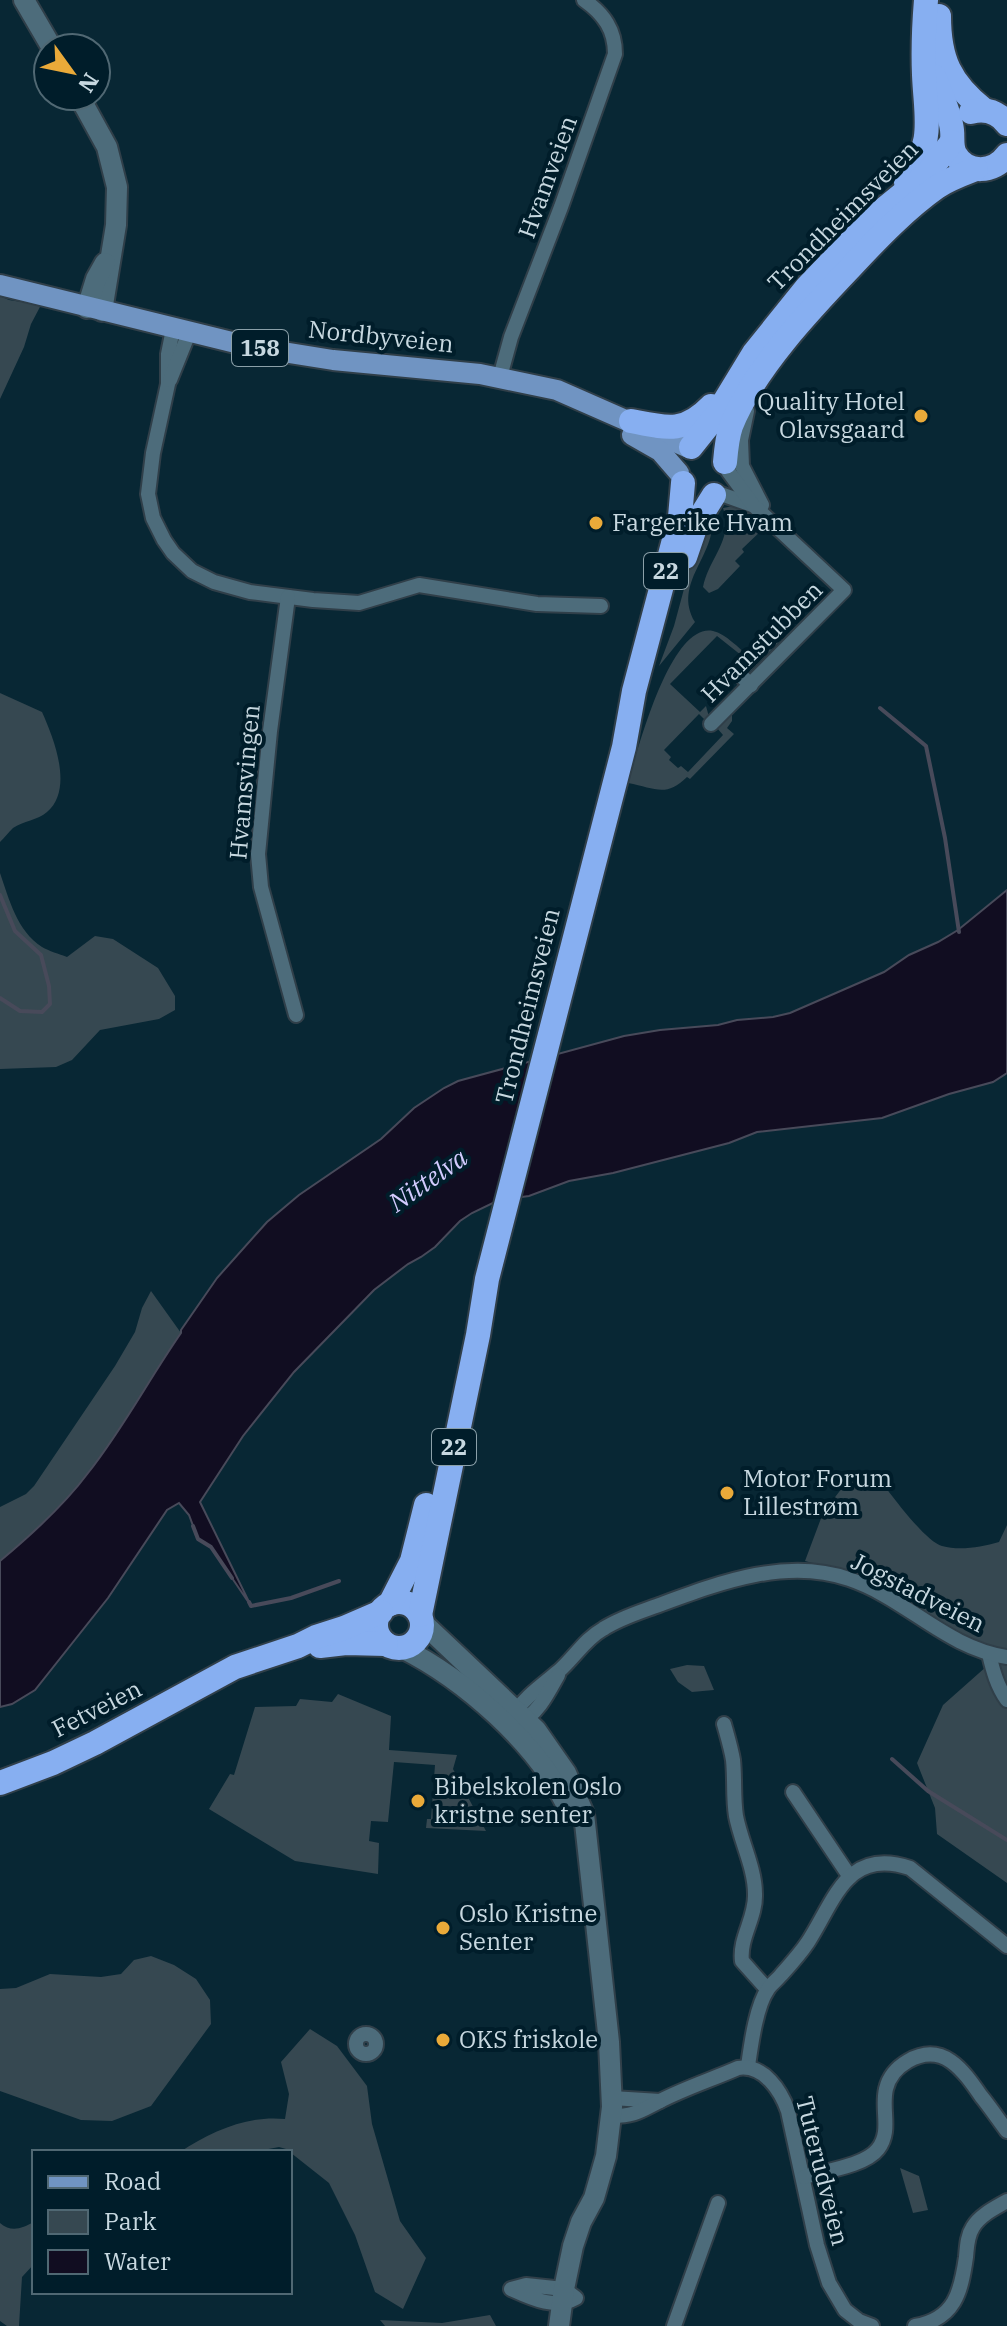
<svg xmlns="http://www.w3.org/2000/svg" width="1007" height="2326" font-family="'IBM Plex Serif',serif">
<style>
.green{fill:#364851}
.water{fill:#110d21;stroke:#484a5a;stroke-width:2}
.lines{fill:none;stroke-linecap:round;stroke-linejoin:round}
.stream{stroke:#484a5a;stroke-width:4}
.street-casing{stroke:#303f49;stroke-width:18}
.secondary-casing{stroke:#303f49;stroke-width:24}
.primary-casing{stroke:#303f49;stroke-width:24}
.highway-casing{stroke:#303f49;stroke-width:28}
.street{stroke:#4d6c7b;stroke-width:14}
.secondary{stroke:#4d6c7b;stroke-width:20}
.primary{stroke:#7094c2;stroke-width:20}
.highway{stroke:#87aff1;stroke-width:24}
.poi-dot{fill:#eaaa39;stroke:#001d2a;stroke-width:3}
.labels{text-anchor:middle;stroke-width:8;stroke-linejoin:round;paint-order:stroke}
.shield{fill:#001d2a;stroke:#8ba0a9;stroke-width:2}
.shield-label{font-size:22px;font-weight:bold;fill:#c7d8e0}
.street-label{font-size:24px;fill:#c7d8e0;stroke:#001d2a}
.poi-label{font-size:24px;fill:#c7d8e0;stroke:#001d2a;text-anchor:start}
.water-label{font-size:26px;font-style:italic;fill:#d2cbfe;stroke:#001d2a}
</style>
<rect width="100%" height="100%" fill="#082734"/>
<g class="green">
<polygon points="0,296 9,300 41,305 31,324 24,347 0,399"/>
<path d="M734,506L745,509L765,527L742,549L744,552L735,561L740,566L718,589L709,593L703,587C709,557 734,540 723,508Z"/>
<path d="M712,517C717,555 672,583 695,622L659,666L674,626L698,537Z"/>
<path d="M783,630V638L748,674L745,671L751,663L717,636L670,684L700,712L706,706L709,717L706,721L699,714L664,750L671,757L669,760L678,768L681,766L688,772L723,735L717,728L732,713V721L727,728L734,734L690,779L687,777C666,798 655,788 628,783C637,753 670,622 713,631C726,634 738,648 749,656C764,661 774,641 783,630Z"/>
<path d="M0,693L42,712C54,739 74,789 47,812C38,820 23,821 13,828C9,832 4,838 0,842Z"/>
<path d="M0,873C9,899 17,931 42,947C49,951 59,954 67,957L95,936L113,939L158,968L175,996V1010L159,1019L100,1030L72,1060L56,1067L0,1069Z"/>
<path d="M151,1291L181,1333C149,1379 123,1429 89,1473C65,1504 30,1536 0,1561V1507L26,1494L34,1486L115,1366L135,1332L142,1308Z"/>
<path d="M870,1471L874,1472C887,1489 924,1541 942,1546C960,1551 981,1547 999,1542L1007,1525V1883L937,1834L935,1808L917,1763L943,1705L996,1658L913,1609L879,1581L805,1561L823,1513L842,1488Z"/>
<polygon points="687,1665 704,1666 714,1690 692,1692 678,1682 670,1669"/>
<polygon points="338,1694 391,1716 389,1750 457,1755 453,1769 486,1831 426,1828 427,1819 431,1819 435,1765 394,1762 388,1822 371,1821 369,1841 379,1843 378,1874 295,1861 209,1809 230,1774 234,1775 255,1707 296,1706 300,1699 332,1702"/>
<polygon points="151,1956 174,1965 196,1979 210,2000 211,2024 151,2106 112,2121 81,2120 0,2091 0,1989 16,1988 50,1974 101,1977 121,1974 134,1960"/>
<path d="M310,2029L337,2046L367,2086L372,2124L400,2221L426,2258L403,2309L375,2292L355,2235L329,2183L286,2149L279,2147L252,2152H180C212,2131 248,2115 285,2119L289,2094L281,2062Z"/>
<polygon points="900,2168 919,2176 928,2210 913,2213"/>
<path d="M34,2222V2264L22,2277L19,2326H7L0,2321V2223C12,2233 22,2228 34,2222Z"/>
<polygon points="490,2315 496,2326 385,2326 380,2320 442,2323"/>
</g>
<path class="water" d="M1007,890V1073L993,1082L949,1094L882,1118L757,1132L729,1143L613,1173L569,1181L529,1196L499,1200L472,1213L460,1221L435,1247L421,1257L408,1264L374,1290L294,1372L243,1436L200,1502L251,1606L211,1547L198,1539L189,1515L179,1503L167,1510L108,1598L35,1690L12,1704L0,1707V1561C30,1536 65,1504 88,1473C123,1429 149,1379 181,1333V1330L217,1278L267,1222L299,1195L381,1139L414,1108L444,1088L458,1081L624,1036L660,1030L718,1025L737,1020L773,1017L790,1013L884,972L909,955L938,942L958,930Z"/>
<g class="lines">
<g class="stream">
<polyline points="880,708 926,746 945,838 959,932"/>
<polyline points="0,895 15,931 41,955 49,986 50,1004 42,1012 20,1011 0,998"/>
<polyline points="193,1526 198,1539 211,1547 232,1578"/>
<polyline points="249,1602 251,1606 291,1598 339,1581"/>
<polyline points="892,1759 928,1791 1007,1840"/>
</g>
<defs>
<g id="street">
<polyline points="173,329 168,354 168,384 153,453 148,494 153,518 164,540 173,553 192,571 214,582 250,592 313,600 359,603 419,585 537,604 601,606"/>
<path d="M500,377L511,337L561,207L615,54C615,30 604,14 584,0"/>
<polyline points="170,380 189,333"/>
<polyline points="747,411 741,440 742,466 762,505"/>
<polyline points="718,493 752,505"/>
<polyline points="288,597 270,731 258,854 261,887 296,1015"/>
<polyline points="739,674 751,685"/>
<polyline points="711,724 844,590 753,505 728,471"/>
<path d="M989,1654C993,1671 997,1686 1007,1700"/>
<path d="M511,1718C522,1699 542,1685 559,1671C574,1658 585,1639 603,1629C620,1618 640,1612 659,1605C719,1583 786,1557 849,1579C906,1598 946,1648 1007,1657"/>
<path d="M519,1723C538,1714 548,1693 558,1675"/>
<path d="M724,1724C727,1735 731,1748 733,1760C735,1779 733,1797 736,1816C741,1842 755,1868 755,1894C756,1918 739,1938 742,1961L767,1989"/>
<polyline points="793,1792 850,1877"/>
<circle cx="366" cy="2044" r="10"/>
<path d="M748,2066C751,2045 756,2006 768,1989C771,1984 777,1980 781,1975C790,1965 800,1954 808,1942C835,1900 847,1847 910,1868L1007,1946"/>
<polyline points="612,2098 660,2101"/>
<path d="M612,2116C635,2116 640,2111 660,2101C685,2088 713,2079 738,2068C764,2064 781,2091 788,2111L817,2245L829,2283L845,2310L859,2321L872,2326"/>
<path d="M804,2177C824,2171 865,2166 878,2149C892,2131 881,2110 886,2089C889,2076 896,2068 908,2061C943,2041 963,2070 981,2096C990,2107 998,2119 1007,2131"/>
<path d="M526,2285L564,2289L576,2298C555,2310 531,2298 511,2289Z"/>
<polyline points="674,2326 718,2203"/>
<path d="M915,2326C955,2319 961,2292 966,2257C967,2247 967,2236 973,2227C980,2215 995,2208 1007,2201"/>
</g>
<g id="secondary">
<polyline points="24,0 52,48"/>
<polyline points="79,96 107,147 117,187 116,225 102,311"/>
<polyline points="87,308 96,279 105,263"/>
<polyline points="422,1622 536,1730 566,1773 584,1814 609,2042 612,2107 606,2156 594,2198 581,2222 573,2246 564,2289 559,2326"/>
<path d="M402,1648C464,1679 537,1743 567,1806"/>
</g>
<g id="primary">
<polyline points="0,285 252,347 333,360 480,374 557,390 689,448"/>
<polyline points="632,435 660,451 679,473"/>
</g>
<g id="highway">
<path d="M939,16C939,59 950,83 984,110"/>
<path d="M934,76C940,93 950,112 952,130C953,138 951,146 955,154C967,175 994,173 1007,155"/>
<path d="M971,112C986,108 998,112 1007,124"/>
<path d="M906,182C935,141 926,120 924,75C923,51 924,24 926,0"/>
<path d="M631,421C666,428 684,434 711,406"/>
<polyline points="691,447 715,417 754,353 807,287 874,217 927,174 952,142"/>
<path d="M725,462C726,450 727,438 731,426C754,369 810,310 852,266C878,238 906,209 937,187C949,179 963,174 976,169"/>
<polyline points="685,557 697,522 714,495"/>
<circle cx="399" cy="1625" r="23"/>
<polyline points="390,1604 412,1561 426,1505"/>
<polyline points="420,1615 478,1335 487,1279 624,747 634,691 680,517 683,483"/>
<polyline points="320,1646 346,1643 386,1644"/>
<polyline points="0,1783 53,1763 95,1743 235,1667 298,1646 316,1637 344,1628 381,1612"/>
</g>
</defs>
<use href="#street" class="street-casing"/>
<use href="#secondary" class="secondary-casing"/>
<use href="#primary" class="primary-casing"/>
<use href="#highway" class="highway-casing"/>
<use href="#street" class="street"/>
<use href="#secondary" class="secondary"/>
<use href="#primary" class="primary"/>
<use href="#highway" class="highway"/>
</g>
<g class="poi-dot">
<circle cx="921" cy="416" r="8"/>
<circle cx="596" cy="523" r="8"/>
<circle cx="727" cy="1493" r="8"/>
<circle cx="418" cy="1801" r="8"/>
<circle cx="443" cy="1928" r="8"/>
<circle cx="443" cy="2040" r="8"/>
</g>
<g class="labels">
<g class="shield">
<rect x="232" y="330" width="56" height="36" rx="6"/>
<rect x="644" y="553" width="44" height="36" rx="6"/>
<rect x="432" y="1429" width="44" height="36" rx="6"/>
</g>
<g class="shield-label">
<text x="260" y="356">158</text>
<text x="666" y="579">22</text>
<text x="454" y="1455">22</text>
</g>
<g class="street-label">
<text transform="translate(548 177) rotate(-70)" y="8">Hvamveien</text>
<text transform="translate(843 216) rotate(-45)" y="8">Trondheimsveien</text>
<text transform="translate(381 337) rotate(6)" y="8">Nordbyveien</text>
<text transform="translate(762 642) rotate(-45)" y="8">Hvamstubben</text>
<text transform="translate(245 782) rotate(-85)" y="8">Hvamsvingen</text>
<text transform="translate(528 1006) rotate(-76)" y="8">Trondheimsveien</text>
<text transform="translate(918 1593) rotate(27)" y="8">Jogstadveien</text>
<text transform="translate(97 1709) rotate(-27)" y="8">Fetveien</text>
<text transform="translate(822 2171) rotate(76)" y="8">Tuterudveien</text>
</g>
<g class="poi-label">
<text x="905" y="410" text-anchor="end">Quality Hotel<tspan x="905" dy="28">Olavsgaard</tspan></text>
<text x="612" y="531">Fargerike Hvam</text>
<text x="743" y="1487">Motor Forum<tspan x="743" dy="28">Lillestrøm</tspan></text>
<text x="434" y="1795">Bibelskolen Oslo<tspan x="434" dy="28">kristne senter</tspan></text>
<text x="459" y="1922">Oslo Kristne<tspan x="459" dy="28">Senter</tspan></text>
<text x="459" y="2048">OKS friskole</text>
</g>
<g class="water-label">
<text transform="translate(428 1180) rotate(-35)" y="9">Nittelva</text>
</g>
</g>
<rect x="32" y="2150" width="260" height="144" fill="#001d2a" stroke="#506873" stroke-width="2"/>
<rect x="48" y="2176" width="40" height="12" fill="#7094c2" stroke="#506873" stroke-width="2"/>
<text x="104" y="2190" font-size="24" fill="#c7d8e0">Road</text>
<rect x="48" y="2210" width="40" height="24" fill="#364851" stroke="#506873" stroke-width="2"/>
<text x="104" y="2230" font-size="24" fill="#c7d8e0">Park</text>
<rect x="48" y="2250" width="40" height="24" fill="#110d21" stroke="#506873" stroke-width="2"/>
<text x="104" y="2270" font-size="24" fill="#c7d8e0">Water</text>
<g transform="translate(72 72) rotate(123)"><circle r="38" fill="#001d2a" stroke="#506873" stroke-width="2"/>
<path d="M0-6L14 30L0 20L-14 30Z" fill="#eaaa39"/>
<text y="-12" font-size="22" font-weight="bold" text-anchor="middle" fill="#c7d8e0">N</text>
</g>
</svg>
